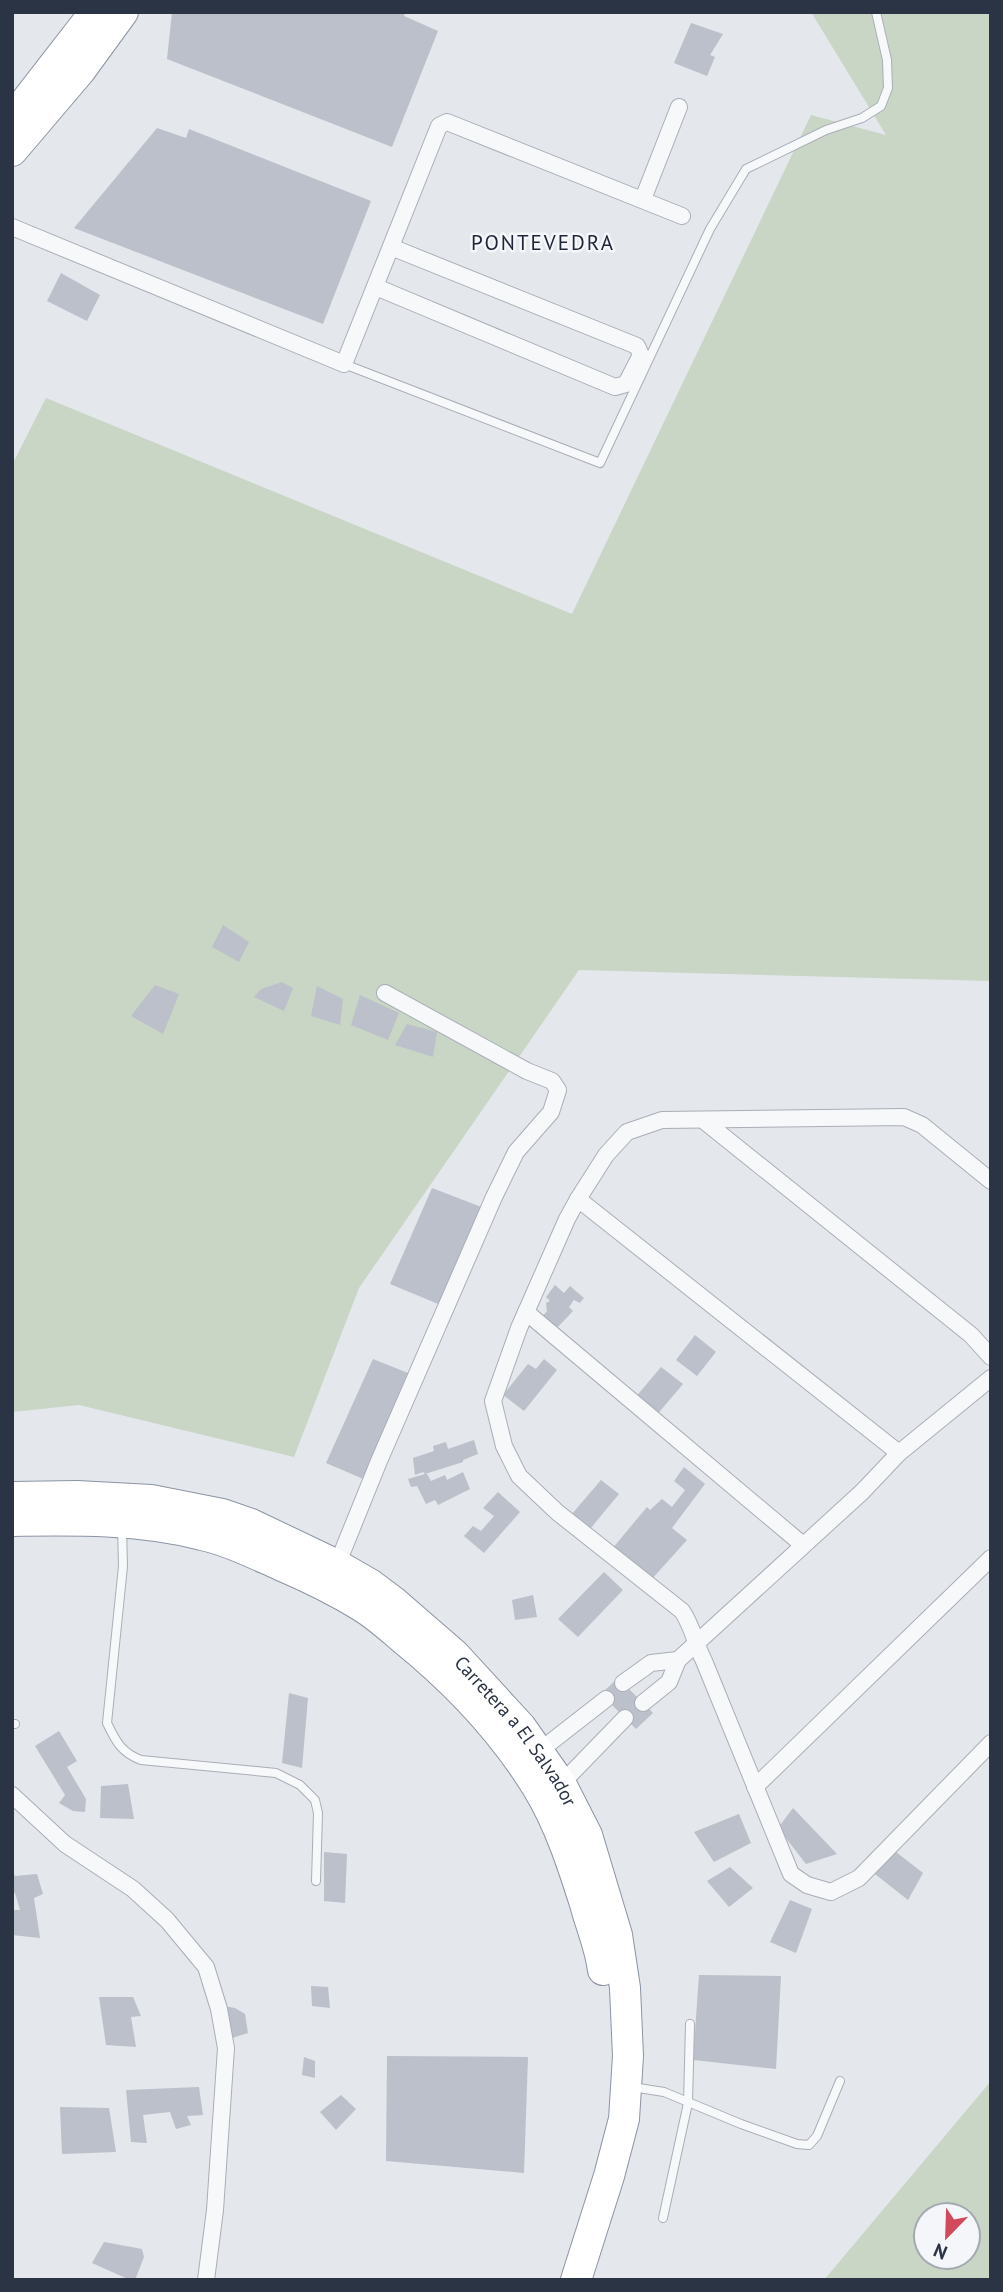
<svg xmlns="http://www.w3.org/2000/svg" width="1003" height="2292" font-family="'PT Sans',sans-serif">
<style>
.green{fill:#c9d6c5;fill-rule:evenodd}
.building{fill:#bbc0ca}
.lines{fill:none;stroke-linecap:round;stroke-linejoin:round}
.lane-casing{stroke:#a9aeb7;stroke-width:10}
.street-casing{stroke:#a9aeb7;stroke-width:18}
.highway-casing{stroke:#8b94a3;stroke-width:32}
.lane{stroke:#f7f8fa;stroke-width:8}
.street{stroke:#f7f8fa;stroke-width:16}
.highway{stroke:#fff;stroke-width:30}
.labels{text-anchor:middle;stroke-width:5;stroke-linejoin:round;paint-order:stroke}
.street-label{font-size:19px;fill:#2b3445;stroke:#f4f6f9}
.neighbourhood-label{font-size:21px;letter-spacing:2px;fill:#1d2536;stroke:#f4f6f9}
</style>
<rect width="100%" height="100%" fill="#e4e7ec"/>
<g class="green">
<polygon points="811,12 991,12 991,981 579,970 359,1288 294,1457 79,1405 12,1412 12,465 46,398 572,614 811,115 886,135"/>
<path d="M991,2081V2280H824ZM926,2215H968V2257H926Z"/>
</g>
<g class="building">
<polygon points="172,12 405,12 404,16 438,31 392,147 167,59"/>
<polygon points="691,23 723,34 710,55 715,57 707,76 674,63"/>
<polygon points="157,128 186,138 189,129 371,201 323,324 74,228"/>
<polygon points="61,273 100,295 87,321 47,301"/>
<polygon points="223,925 249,942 239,962 212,947"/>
<polygon points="282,982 293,988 284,1011 254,997 261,989"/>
<polygon points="155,985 179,994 163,1034 131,1016"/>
<polygon points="317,986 343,999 340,1025 311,1016"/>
<polygon points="360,995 399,1013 388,1040 351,1025"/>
<polygon points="407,1024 437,1032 433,1057 395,1045"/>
<polygon points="432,1188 484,1208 443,1306 390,1284"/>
<polygon points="555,1285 564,1293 570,1286 584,1298 580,1303 574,1300 569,1307 573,1311 554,1331 541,1318 547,1311 546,1303 550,1301 546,1297"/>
<polygon points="695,1335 716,1352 697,1376 676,1360"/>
<polygon points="373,1359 413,1375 368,1481 326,1463"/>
<polygon points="544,1359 557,1370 524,1411 503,1395 528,1364 536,1369"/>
<polygon points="661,1367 683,1384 655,1417 634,1399"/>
<polygon points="474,1440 478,1454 463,1460 463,1462 425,1474 427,1474 431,1481 445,1475 447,1480 463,1472 470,1489 438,1505 435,1500 426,1504 417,1486 411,1487 408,1479 425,1474 423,1472 415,1475 413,1458 434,1451 433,1446 446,1442 448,1449"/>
<polygon points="684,1467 705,1484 672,1528 687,1540 651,1580 612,1549 647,1507 650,1510 662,1499 672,1507 685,1490 674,1481"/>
<polygon points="601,1480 619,1494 590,1529 572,1514"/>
<polygon points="498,1492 520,1512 484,1553 464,1536 473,1526 481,1531 494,1516 483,1508"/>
<polygon points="604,1572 623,1590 578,1637 558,1619"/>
<polygon points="533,1595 537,1617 515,1620 512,1600"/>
<polygon points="618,1678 653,1713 636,1729 601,1694"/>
<polygon points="289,1693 308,1698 302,1768 282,1763"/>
<polygon points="59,1731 77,1761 67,1767 86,1799 85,1812 73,1811 59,1803 65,1795 35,1746"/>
<polygon points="128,1784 134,1819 100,1818 101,1786"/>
<polygon points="793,1808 837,1854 806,1864 778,1828"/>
<polygon points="739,1814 751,1843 714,1862 694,1832"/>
<polygon points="324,1852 347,1854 345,1903 324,1901"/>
<polygon points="896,1852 923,1873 908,1900 875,1874"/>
<polygon points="730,1867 753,1888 729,1907 707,1881"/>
<polygon points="12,1870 15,1876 37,1874 43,1894 34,1898 40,1938 12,1935 12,1910 20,1910 15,1893 12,1893"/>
<polygon points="790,1900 812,1909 796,1953 770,1942"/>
<polygon points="699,1975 781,1976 776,2069 693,2060"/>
<polygon points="311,1986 328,1987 330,2008 312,2006"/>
<polygon points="99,1997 133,1997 141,2016 131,2017 136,2047 106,2045"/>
<polygon points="224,2006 235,2008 245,2014 248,2033 232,2038"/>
<polygon points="387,2056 528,2057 524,2173 386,2161"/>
<polygon points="304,2057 315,2061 315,2078 302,2075"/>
<polygon points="199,2087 203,2115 187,2116 191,2125 176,2129 170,2112 143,2115 147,2143 131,2142 126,2090"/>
<polygon points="341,2095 356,2109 336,2130 320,2112"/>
<polygon points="60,2107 109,2108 116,2152 62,2154"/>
<polygon points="104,2242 142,2249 144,2257 135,2280 130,2280 92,2263"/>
</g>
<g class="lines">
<defs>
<g id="lane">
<polyline points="344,364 600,463 710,229 746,169 826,130 862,118 881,106 888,88 887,60 876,12"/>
<path d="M122,1527L123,1566L107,1723C116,1742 122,1753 141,1760L276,1773L300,1785L315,1800L318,1813L316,1881"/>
<polyline points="12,1724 15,1724"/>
<polyline points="632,2087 664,2092 741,2124 797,2144 809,2145 817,2136 840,2081"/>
<polyline points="663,2218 688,2103 690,2024"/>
</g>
<g id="street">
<polyline points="643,199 679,107"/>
<polyline points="12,227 344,364 439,126 447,122 682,216"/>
<polyline points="376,287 615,387 626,384 641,355 637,346 391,247"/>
<polyline points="703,1120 971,1335 991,1357"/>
<path d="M991,1181L922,1125L904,1117L662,1120L627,1132L606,1155L578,1199L567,1219L519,1328L493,1401L504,1446L519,1476L557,1512L682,1611C693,1627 695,1644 704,1661L791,1874L807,1885L831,1892L859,1878L991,1743"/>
<polyline points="578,1199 899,1453"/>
<polyline points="526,1312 803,1545"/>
<polyline points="337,1565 379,1461 494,1197 516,1152 551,1112 558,1090 552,1081 527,1071 385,993"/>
<polyline points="623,1683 651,1663 678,1660"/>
<polyline points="643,1703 669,1682 678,1660 862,1492 899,1453 991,1378"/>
<polyline points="538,1752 606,1699"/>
<polyline points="561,1784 625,1718"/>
<polyline points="755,1787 991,1558"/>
<polyline points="12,1795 65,1844 133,1889 167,1920 206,1967 219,2009 226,2048 215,2210 206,2280"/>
</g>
<g id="highway">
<polyline points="12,119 95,12"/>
<polyline points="12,151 80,71 123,12"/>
<path id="s1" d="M12,1497L77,1496L151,1500L222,1514L251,1524L337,1565L370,1584L394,1602L454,1654L521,1727L561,1784L587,1835L617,1935L625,1988L628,2056L624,2119L609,2176L576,2280"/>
<path d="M12,1521C76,1520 139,1519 202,1535C229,1541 255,1554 280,1565C308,1577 335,1590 361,1606C376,1615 389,1627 402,1638C454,1680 502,1730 537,1787C559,1823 572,1863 585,1904C591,1927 600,1946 603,1970"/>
</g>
</defs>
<use href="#lane" class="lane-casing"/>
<use href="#street" class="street-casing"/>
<use href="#highway" class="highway-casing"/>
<use href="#lane" class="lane"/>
<use href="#street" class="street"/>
<use href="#highway" class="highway"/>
</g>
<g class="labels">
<g class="street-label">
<text dy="7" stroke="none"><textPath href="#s1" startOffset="584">Carretera a El Salvador</textPath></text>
</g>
<g class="neighbourhood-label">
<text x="543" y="250">PONTEVEDRA</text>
</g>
</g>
<rect width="1003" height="2292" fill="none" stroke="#2b3445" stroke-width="28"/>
<g transform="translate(947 2236) rotate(203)"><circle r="33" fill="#f4f6f9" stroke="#a4a8b1" stroke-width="2"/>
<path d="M0-5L12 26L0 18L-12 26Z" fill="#d1495b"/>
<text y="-10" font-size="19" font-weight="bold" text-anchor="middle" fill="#2b3445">N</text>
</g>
</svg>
